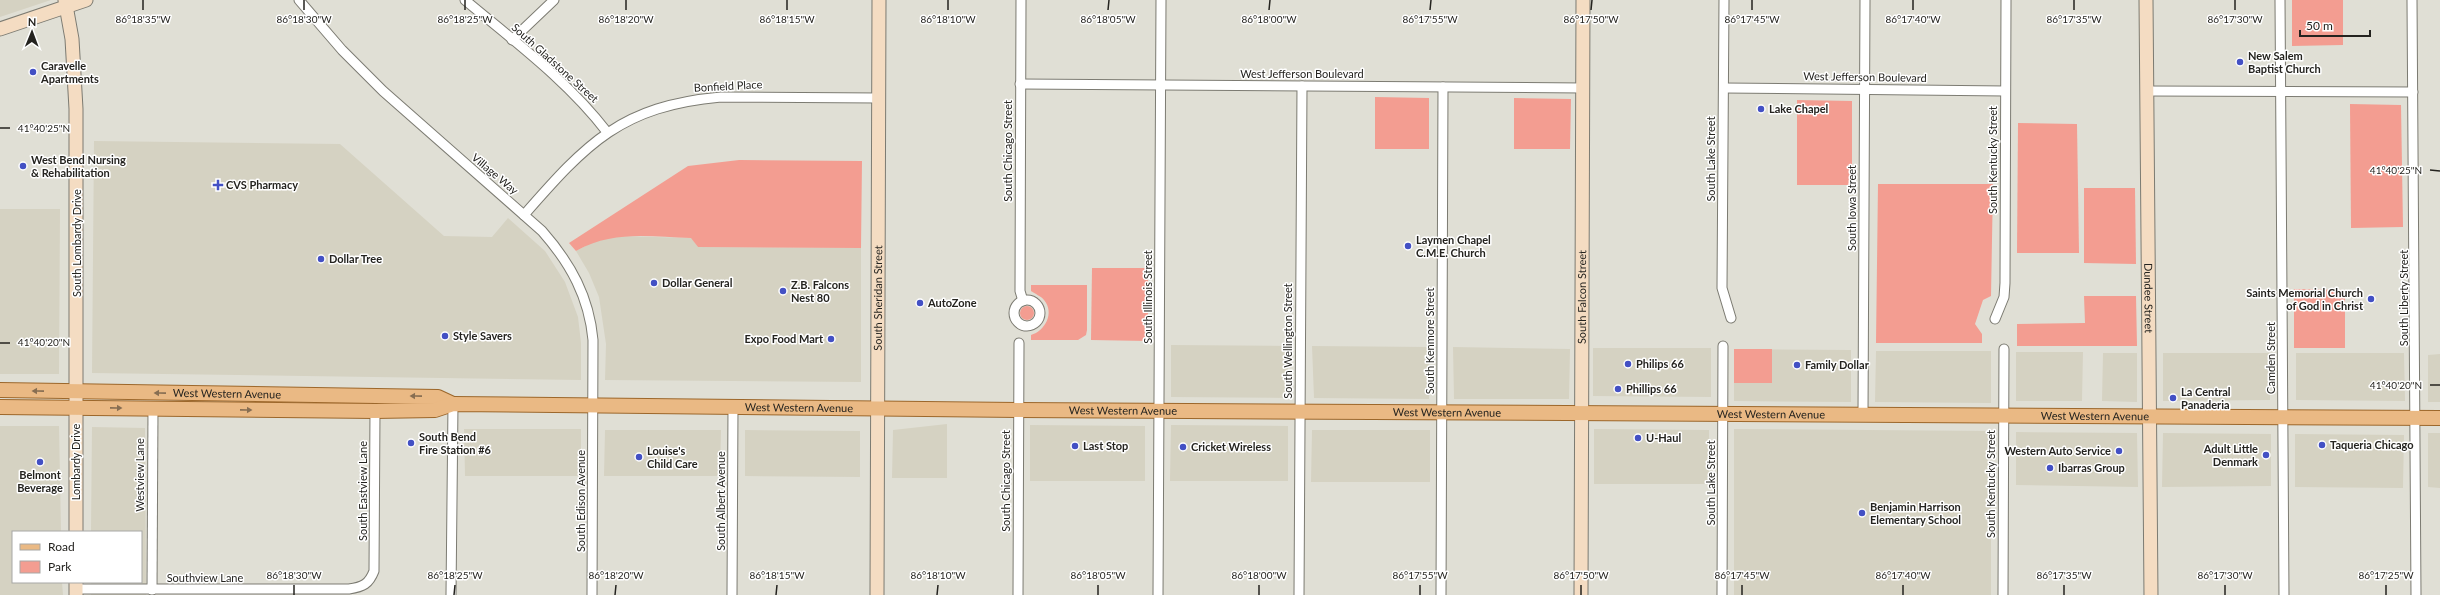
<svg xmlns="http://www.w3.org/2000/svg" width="2440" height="595" font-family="Lato,sans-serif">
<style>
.built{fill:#d5d2c2}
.green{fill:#f39d91}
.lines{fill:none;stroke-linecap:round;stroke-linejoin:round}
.street-casing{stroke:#7c7b72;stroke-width:11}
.secondary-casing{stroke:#7c7b72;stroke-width:15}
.primary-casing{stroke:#9c672b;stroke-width:16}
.street{stroke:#fff;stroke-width:9}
.secondary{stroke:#f4dcc2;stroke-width:13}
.primary{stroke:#eab984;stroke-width:14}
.oneway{fill:#876e52}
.ticks{fill:none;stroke:#24231f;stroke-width:1.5}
.poi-dot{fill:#4350c4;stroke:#fff;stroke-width:1.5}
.labels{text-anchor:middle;stroke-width:3;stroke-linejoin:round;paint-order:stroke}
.poi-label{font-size:11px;font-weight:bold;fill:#24231f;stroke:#fff;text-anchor:start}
.street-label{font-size:11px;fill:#24231f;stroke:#fff}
.ticks-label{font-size:10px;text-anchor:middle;fill:#24231f;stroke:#fff;stroke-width:3;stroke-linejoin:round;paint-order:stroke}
</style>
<rect width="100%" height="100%" fill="#e0dfd5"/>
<g class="built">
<polygon points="0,0 51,0 0,17"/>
<polygon points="94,141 340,144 444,236 492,237 508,218 545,251 565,282 578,317 581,343 581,380 92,373"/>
<polygon points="0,209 60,209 59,374 0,374"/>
<polygon points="616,236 692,238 698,247 861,248 861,382 605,380 606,344 599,297 589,273 576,251 593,242"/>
<polygon points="1171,345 1288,346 1288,398 1171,397"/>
<polygon points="1312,346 1429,347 1429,399 1314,398"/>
<polygon points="1453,347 1570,349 1569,399 1454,399"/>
<polygon points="1593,348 1711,348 1711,397 1593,396"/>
<polygon points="1734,349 1851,350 1851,402 1734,401"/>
<polygon points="1876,351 1991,351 1991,403 1875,402"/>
<polygon points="2016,352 2083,352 2082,401 2016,401"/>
<polygon points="2103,353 2137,353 2137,402 2102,401"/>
<polygon points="2163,353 2270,353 2270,400 2163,401"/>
<polygon points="2296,353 2404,353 2405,401 2296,400"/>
<polygon points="2440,354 2440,402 2428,402 2428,355"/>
<polygon points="947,424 947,478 892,478 893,430"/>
<polygon points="1030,425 1145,426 1145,481 1030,481"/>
<polygon points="1171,425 1288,426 1288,481 1170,481"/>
<polygon points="0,426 59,426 61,532 13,532 13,582 62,582 63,595 0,595"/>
<polygon points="92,427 145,428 146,595 91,595 91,582 141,582 141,532 91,532"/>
<polygon points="464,429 581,429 581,476 465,476"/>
<polygon points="1594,429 1709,430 1709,484 1594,484"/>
<polygon points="1734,429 1991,431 1991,595 1734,595"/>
<polygon points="605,430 721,430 720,476 604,476"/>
<polygon points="745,430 860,431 860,477 745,476"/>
<polygon points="1312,430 1430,430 1430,482 1311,482"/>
<polygon points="2016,432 2137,433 2138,487 2016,485"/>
<polygon points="2163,433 2271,434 2271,486 2162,487"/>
<polygon points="2428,433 2440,433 2440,488 2428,487"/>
<polygon points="2295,434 2404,435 2403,488 2295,487"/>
</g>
<g class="green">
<polygon points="2292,0 2343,0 2343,45 2292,46"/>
<polygon points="1375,97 1429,98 1429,149 1375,149"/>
<polygon points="1514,98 1571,99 1570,149 1514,149"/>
<polygon points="1797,100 1852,101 1852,185 1797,185"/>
<polygon points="2350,104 2401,105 2403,227 2351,228"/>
<polygon points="2018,123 2077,124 2079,253 2017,253"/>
<path d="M739,160L862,161L861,248L698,247L691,238C649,237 614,230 576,251L569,243L688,166Z"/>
<polygon points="1878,184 1993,184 1991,296 1983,300 1975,324 1982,334 1982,343 1876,343"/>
<polygon points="2084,188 2135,188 2136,264 2084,263"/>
<polygon points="1092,268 1148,268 1148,341 1091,340"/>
<path d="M1031,285H1087V330L1086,335L1078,340H1031V335C1045,331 1055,313 1044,300C1041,296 1035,294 1031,291Z"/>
<polygon points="2294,289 2345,290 2345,348 2294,348"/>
<polygon points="2084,296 2136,296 2137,346 2017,346 2017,324 2085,323"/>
<circle cx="1027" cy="313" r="7"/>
<rect x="1734" y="349" width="38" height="34"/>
</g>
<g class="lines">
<defs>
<g id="street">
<path d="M299,0L342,50L383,91L542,231C571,264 589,297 593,340L592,595"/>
<path d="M465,0C514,41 568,81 607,132"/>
<polyline points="1021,0 1020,291 1023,301"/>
<polyline points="1724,0 1722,288 1731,318"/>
<polyline points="2280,0 2284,595"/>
<polyline points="2412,0 2416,595"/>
<polyline points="512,40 554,0"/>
<polyline points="1020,84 1583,88"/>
<polyline points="1724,88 2005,91"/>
<polyline points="2147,91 2413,92"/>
<path d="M524,215C587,143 621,106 721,97L879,98"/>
<circle cx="1027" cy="313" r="13"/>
<polyline points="1995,319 2004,297 2005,283 2006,0"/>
<polyline points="1863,415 1865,0"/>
<path d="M76,589H349C363,587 369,584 374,571L375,411"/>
<polyline points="152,590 153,409"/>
<polyline points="451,595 453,404"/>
<polyline points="732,595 733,407"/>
<polyline points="1018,595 1019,343"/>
<polyline points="1158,595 1161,0"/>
<polyline points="1299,595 1302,86"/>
<polyline points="1441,595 1443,87"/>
<polyline points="1722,595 1723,346"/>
<polyline points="2003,595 2004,349"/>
</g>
<g id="secondary">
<polyline points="65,0 72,39 76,109 76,532"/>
<path id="s1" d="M2146,0L2151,595"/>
<polyline points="0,29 86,0"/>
<polyline points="76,595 76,582"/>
<path id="s2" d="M877,595L879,0"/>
<path id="s3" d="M1581,595L1583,0"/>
</g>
<g id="primary">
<path id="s4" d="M0,390L438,397L453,404"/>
<path id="s5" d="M0,407L375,411L435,410L453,404L1019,410L2440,418"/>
</g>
</defs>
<use href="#street" class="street-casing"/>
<use href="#secondary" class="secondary-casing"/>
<use href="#primary" class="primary-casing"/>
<use href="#street" class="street"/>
<use href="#secondary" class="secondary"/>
<use href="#primary" class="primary"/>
</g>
<defs><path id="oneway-solid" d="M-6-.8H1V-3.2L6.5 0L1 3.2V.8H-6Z"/></defs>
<g class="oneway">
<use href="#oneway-solid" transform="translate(38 391) rotate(-179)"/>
<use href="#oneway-solid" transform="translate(160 393) rotate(-179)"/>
<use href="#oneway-solid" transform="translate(416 396) rotate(-179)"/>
<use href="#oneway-solid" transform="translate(116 408) rotate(1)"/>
<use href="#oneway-solid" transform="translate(246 410) rotate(1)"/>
</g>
<path class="ticks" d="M143,10V0M304,10V0M465,10V0M626,10V0M787,10V0M948,10V0M1108,10L1109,0M1269,10L1270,0M1430,10L1431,0M1591,10L1592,0M1752,10V0M1913,10V0M2074,10V0M2235,10V0M0,128H10M2430,170L2440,171M0,343H10M2430,385H2440M294,595V585M454,595L455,585M615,595L616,585M776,595L777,585M937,595L938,585M1098,595V585M1259,595V585M1420,595V585M1581,595V585M1742,595V585M1903,595V585M2064,595V585M2225,595V585M2386,595V585"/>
<g class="poi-dot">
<circle cx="2240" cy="62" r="4"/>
<circle cx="33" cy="72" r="4"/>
<circle cx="1761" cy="109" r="4"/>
<circle cx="23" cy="166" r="4"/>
<path d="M216 179h4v4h4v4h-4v4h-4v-4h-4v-4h4z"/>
<circle cx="1408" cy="246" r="4"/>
<circle cx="321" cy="259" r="4"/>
<circle cx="654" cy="283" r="4"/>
<circle cx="783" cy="291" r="4"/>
<circle cx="2371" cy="299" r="4"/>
<circle cx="920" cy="303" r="4"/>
<circle cx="445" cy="336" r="4"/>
<circle cx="831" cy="339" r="4"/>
<circle cx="1628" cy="364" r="4"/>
<circle cx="1797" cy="365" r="4"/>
<circle cx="1618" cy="389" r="4"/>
<circle cx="2173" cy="398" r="4"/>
<circle cx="1638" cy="438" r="4"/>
<circle cx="411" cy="443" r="4"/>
<circle cx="2322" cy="445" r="4"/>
<circle cx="1075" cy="446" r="4"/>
<circle cx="1183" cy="447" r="4"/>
<circle cx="2119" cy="451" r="4"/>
<circle cx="2266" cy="455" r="4"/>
<circle cx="639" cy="457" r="4"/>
<circle cx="40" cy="462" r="4"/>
<circle cx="2050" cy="468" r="4"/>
<circle cx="1862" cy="513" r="4"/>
</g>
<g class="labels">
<g class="poi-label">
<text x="2248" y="60">New Salem<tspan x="2248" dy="13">Baptist Church</tspan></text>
<text x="41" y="70">Caravelle<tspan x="41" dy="13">Apartments</tspan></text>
<text x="1769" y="113">Lake Chapel</text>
<text x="31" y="164">West Bend Nursing<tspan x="31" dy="13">&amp; Rehabilitation</tspan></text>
<text x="226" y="189">CVS Pharmacy</text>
<text x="1416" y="244">Laymen Chapel<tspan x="1416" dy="13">C.M.E. Church</tspan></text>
<text x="329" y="263">Dollar Tree</text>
<text x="662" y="287">Dollar General</text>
<text x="791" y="289">Z.B. Falcons<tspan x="791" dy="13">Nest 80</tspan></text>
<text x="2363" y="297" text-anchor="end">Saints Memorial Church<tspan x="2363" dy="13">of God in Christ</tspan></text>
<text x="928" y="307">AutoZone</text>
<text x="453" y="340">Style Savers</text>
<text x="823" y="343" text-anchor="end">Expo Food Mart</text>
<text x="1636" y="368">Philips 66</text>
<text x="1805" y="369">Family Dollar</text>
<text x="1626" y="393">Phillips 66</text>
<text x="2181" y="396">La Central<tspan x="2181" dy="13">Panaderia</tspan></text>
<text x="419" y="441">South Bend<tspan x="419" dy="13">Fire Station #6</tspan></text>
<text x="1646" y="442">U-Haul</text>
<text x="2330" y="449">Taqueria Chicago</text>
<text x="1083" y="450">Last Stop</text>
<text x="1191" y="451">Cricket Wireless</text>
<text x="2258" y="453" text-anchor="end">Adult Little<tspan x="2258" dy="13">Denmark</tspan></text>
<text x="647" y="455">Louise's<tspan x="647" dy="13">Child Care</tspan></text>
<text x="2111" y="455" text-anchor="end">Western Auto Service</text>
<text x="2058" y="472">Ibarras Group</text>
<text x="40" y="479" text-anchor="middle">Belmont<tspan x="40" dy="13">Beverage</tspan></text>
<text x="1870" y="511">Benjamin Harrison<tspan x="1870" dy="13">Elementary School</tspan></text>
</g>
<g class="street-label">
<text transform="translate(555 63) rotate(42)" y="4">South Gladstone Street</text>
<text x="1302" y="78">West Jefferson Boulevard</text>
<text transform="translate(1865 77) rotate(1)" y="4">West Jefferson Boulevard</text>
<text transform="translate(728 86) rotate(-3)" y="4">Bonfield Place</text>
<text transform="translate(1008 151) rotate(-90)" y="4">South Chicago Street</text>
<text transform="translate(1711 159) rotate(-90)" y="4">South Lake Street</text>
<text transform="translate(1993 160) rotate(-90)" y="4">South Kentucky Street</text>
<text transform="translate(495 174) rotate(40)" y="4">Village Way</text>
<text transform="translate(1852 208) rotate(-90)" y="4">South Iowa Street</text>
<text transform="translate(77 243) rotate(-90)" y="4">South Lombardy Drive</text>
<text transform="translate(1148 297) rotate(-90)" y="4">South Illinois Street</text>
<text dy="4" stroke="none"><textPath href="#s1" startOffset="298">Dundee Street</textPath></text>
<text dy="4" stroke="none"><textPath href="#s2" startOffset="297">South Sheridan Street</textPath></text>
<text dy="4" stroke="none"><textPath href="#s3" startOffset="298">South Falcon Street</textPath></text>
<text transform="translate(2404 298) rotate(-90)" y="4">South Liberty Street</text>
<text transform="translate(1288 341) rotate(-90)" y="4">South Wellington Street</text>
<text transform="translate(1430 341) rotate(-90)" y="4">South Kenmore Street</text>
<text transform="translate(2271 358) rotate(-90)" y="4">Camden Street</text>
<text dy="4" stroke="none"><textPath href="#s4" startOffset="227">West Western Avenue</textPath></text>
<text dy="4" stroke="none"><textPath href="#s5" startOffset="800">West Western Avenue</textPath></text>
<text dy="4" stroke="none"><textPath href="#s5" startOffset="1124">West Western Avenue</textPath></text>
<text dy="4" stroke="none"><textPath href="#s5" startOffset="1448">West Western Avenue</textPath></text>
<text dy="4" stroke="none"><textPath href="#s5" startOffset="1772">West Western Avenue</textPath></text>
<text dy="4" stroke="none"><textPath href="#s5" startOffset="2096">West Western Avenue</textPath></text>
<text transform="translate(76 462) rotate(-90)" y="4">Lombardy Drive</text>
<text transform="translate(140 475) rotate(-90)" y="4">Westview Lane</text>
<text transform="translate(1006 481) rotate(-90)" y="4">South Chicago Street</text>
<text transform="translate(1711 483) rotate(-90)" y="4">South Lake Street</text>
<text transform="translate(1991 484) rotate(-90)" y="4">South Kentucky Street</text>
<text transform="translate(363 491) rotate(-90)" y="4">South Eastview Lane</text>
<text transform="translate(581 501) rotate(-90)" y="4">South Edison Avenue</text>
<text transform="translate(721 501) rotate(-90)" y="4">South Albert Avenue</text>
<text x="205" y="582">Southview Lane</text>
</g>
</g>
<g class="ticks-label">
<text x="143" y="23">86°18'35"W</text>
<text x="304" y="23">86°18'30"W</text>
<text x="465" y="23">86°18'25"W</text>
<text x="626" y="23">86°18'20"W</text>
<text x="787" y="23">86°18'15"W</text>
<text x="948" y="23">86°18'10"W</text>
<text x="1108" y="23">86°18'05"W</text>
<text x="1269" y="23">86°18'00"W</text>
<text x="1430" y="23">86°17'55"W</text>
<text x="1591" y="23">86°17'50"W</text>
<text x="1752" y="23">86°17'45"W</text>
<text x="1913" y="23">86°17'40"W</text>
<text x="2074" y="23">86°17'35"W</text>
<text x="2235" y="23">86°17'30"W</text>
<text x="44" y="132">41°40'25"N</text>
<text x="2396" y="174">41°40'25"N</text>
<text x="44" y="346">41°40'20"N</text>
<text x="2396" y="389">41°40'20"N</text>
<text x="294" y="579">86°18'30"W</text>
<text x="455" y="579">86°18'25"W</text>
<text x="616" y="579">86°18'20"W</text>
<text x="777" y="579">86°18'15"W</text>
<text x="938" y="579">86°18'10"W</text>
<text x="1098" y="579">86°18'05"W</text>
<text x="1259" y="579">86°18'00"W</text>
<text x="1420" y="579">86°17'55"W</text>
<text x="1581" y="579">86°17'50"W</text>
<text x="1742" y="579">86°17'45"W</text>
<text x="1903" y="579">86°17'40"W</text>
<text x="2064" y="579">86°17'35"W</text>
<text x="2225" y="579">86°17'30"W</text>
<text x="2386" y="579">86°17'25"W</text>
</g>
<rect x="12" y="531" width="130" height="52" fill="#ffffff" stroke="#a7a7a5"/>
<rect x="20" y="544" width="20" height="6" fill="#eab984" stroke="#a7a7a5"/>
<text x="48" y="551" font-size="12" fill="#24231f">Road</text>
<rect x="20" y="561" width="20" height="12" fill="#f39d91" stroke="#a7a7a5"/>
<text x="48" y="571" font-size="12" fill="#24231f">Park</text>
<g transform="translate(32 32) rotate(1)" stroke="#ffffff" stroke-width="3" paint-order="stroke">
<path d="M0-3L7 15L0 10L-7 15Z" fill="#24231f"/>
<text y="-6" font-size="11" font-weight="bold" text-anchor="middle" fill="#24231f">N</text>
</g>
<path d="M2300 30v6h70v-6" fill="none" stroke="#24231f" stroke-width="2"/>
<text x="2306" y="30" font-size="12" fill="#24231f" stroke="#ffffff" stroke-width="3" paint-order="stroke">50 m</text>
</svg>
